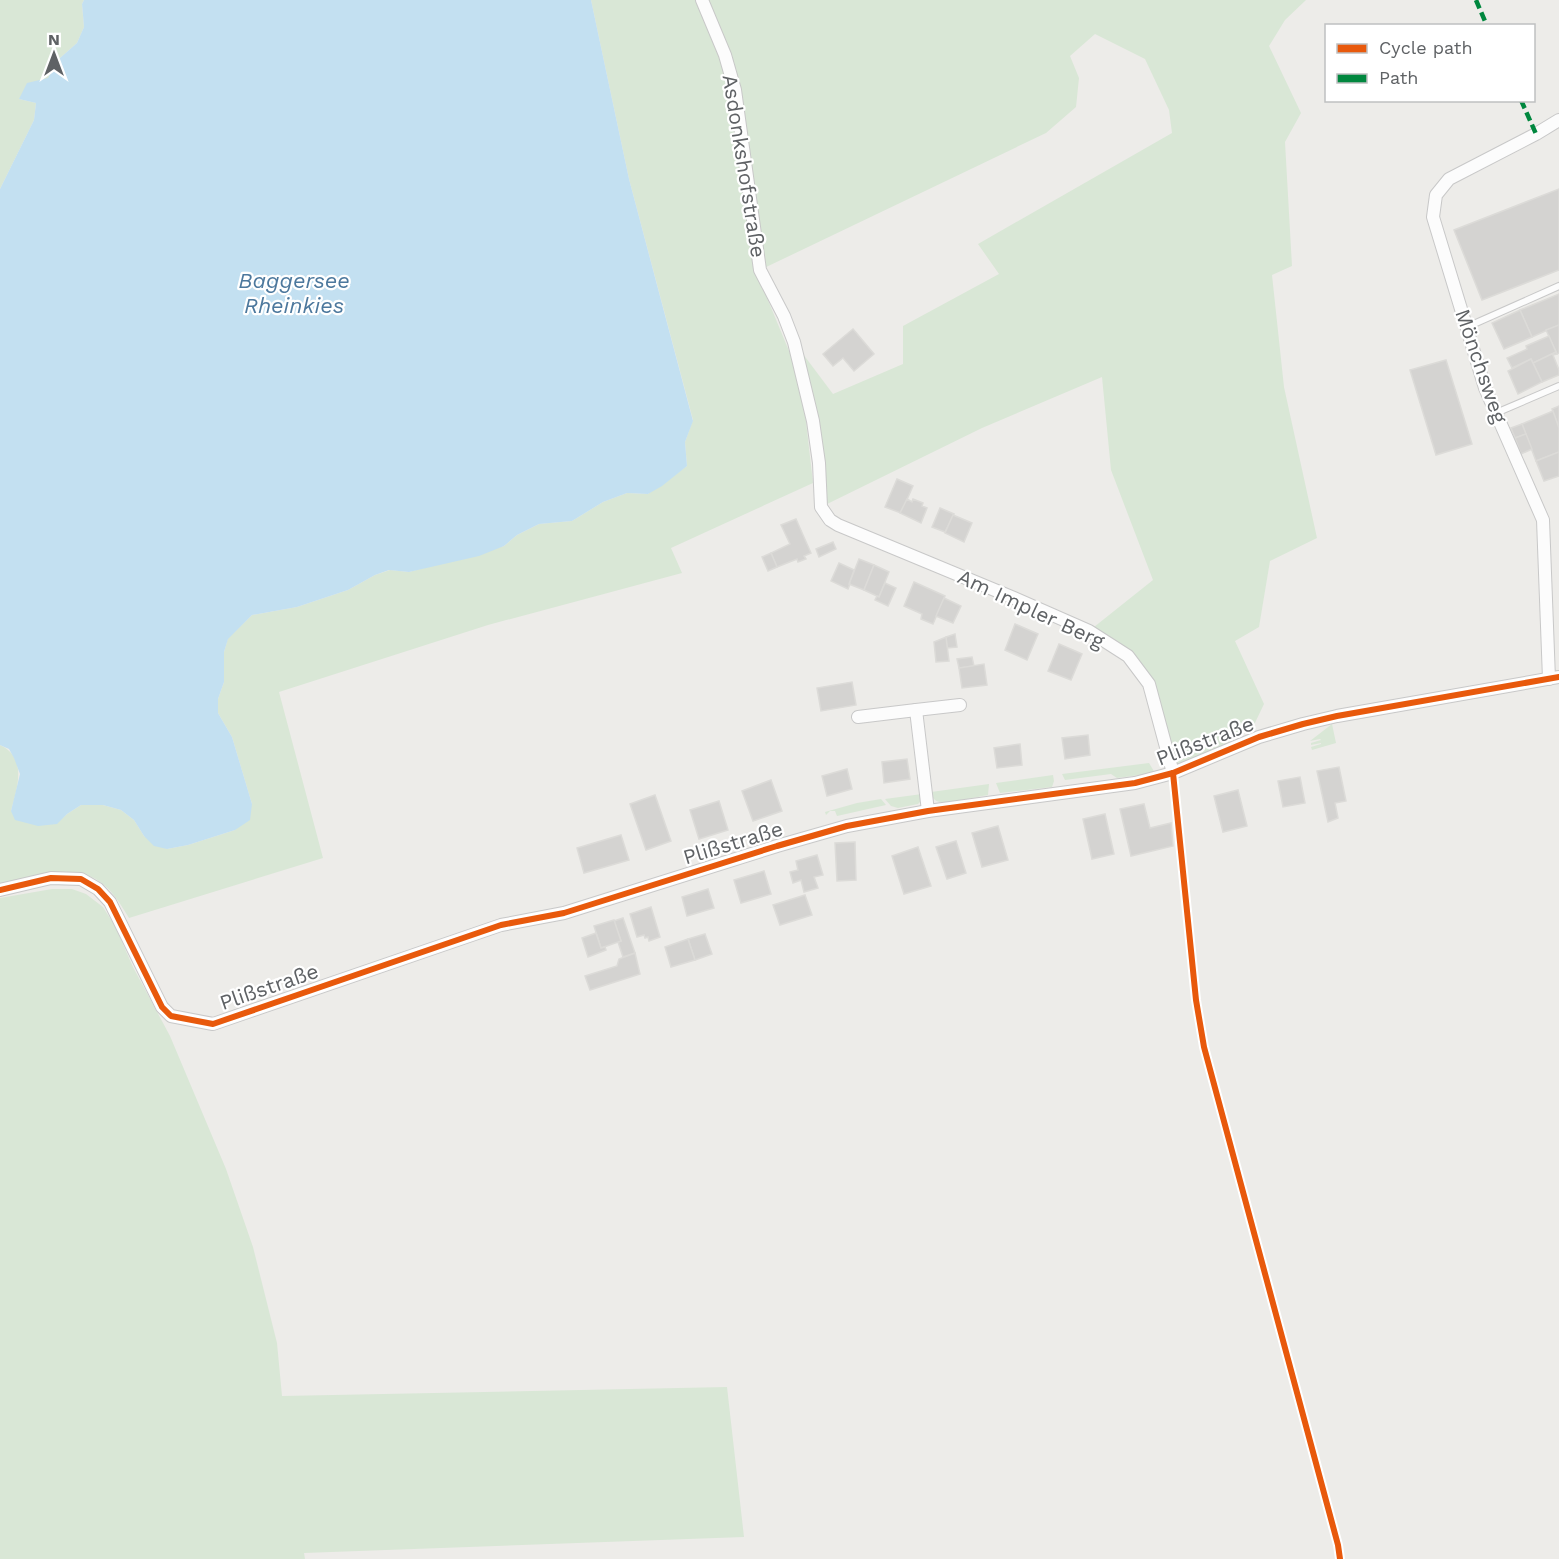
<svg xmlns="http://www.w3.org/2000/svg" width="1559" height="1559" font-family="'Work Sans',sans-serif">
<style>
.green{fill:#d9e7d6}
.water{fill:#c3e0f1}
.building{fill:#d4d3d1;stroke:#dcdbd8;stroke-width:1.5}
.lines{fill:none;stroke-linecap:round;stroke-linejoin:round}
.lane-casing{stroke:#c8c8c8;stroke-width:8}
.street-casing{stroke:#c8c8c8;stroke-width:14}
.lane{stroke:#fcfcfc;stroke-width:6}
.street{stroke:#fcfcfc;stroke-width:12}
.quiet{stroke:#00873e;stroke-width:4.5;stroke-dasharray:9 4.5;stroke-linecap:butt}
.cycleway-casing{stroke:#fff;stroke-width:10}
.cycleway{stroke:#e8590c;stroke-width:6}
.labels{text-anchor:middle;stroke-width:4.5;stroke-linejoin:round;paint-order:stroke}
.street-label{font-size:21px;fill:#5f6265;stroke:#fff}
.water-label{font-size:22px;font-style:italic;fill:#4c789d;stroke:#fff}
</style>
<rect width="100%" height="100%" fill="#edece9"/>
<g class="green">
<polygon points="0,0 84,0 82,4 84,27 77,43 60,58 48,79 19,99 36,103 34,120 0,189"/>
<path d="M591,0H1306L1285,20L1269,46L1301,113L1285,142L1292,266L1272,275L1284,387L1317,538L1270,561L1259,627L1235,641L1264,704L1252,729L1173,773L1149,684L1128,656L1089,631L1153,580L1111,470L1102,377L982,428L821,507L794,342L833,394L903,364V326L999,274L978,244L1172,133L1169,110L1145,59L1095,34L1070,56L1079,78L1076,107L1046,133L760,270L755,269L794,363L803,395L813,483L671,548L682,573L488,625L279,692L323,858L129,918C121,905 113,891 100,882C72,861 31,878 0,884V745C28,758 17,788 11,811L56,824L67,814L81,805H103L121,810L134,820L144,836L167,849L188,845L235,830L252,804L232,737L218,713V699L224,682V652L228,638L252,615L297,607L348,590L375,575L390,570L409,572L504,546L517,535L539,524L572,521L603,502L627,493L648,494L687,466L685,442L693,420L629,179Z"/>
<polygon points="1332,724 1336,743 1312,750 1311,747 1321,744 1321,743 1311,745 1311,743 1321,740 1320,739 1310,741"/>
<polygon points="1149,763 1155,773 1117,778 1111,774 1065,780 1062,774"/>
<polygon points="1053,775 1054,781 1052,787 1000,793 996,783"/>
<path d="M989,784L988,795C977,797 949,803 940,802C934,801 932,797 931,792Z"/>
<polygon points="922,794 921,801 918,804 898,808 891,806 885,799"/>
<polygon points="881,799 886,805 837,816 835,811 830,811 826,815 825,812 857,803"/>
<polygon points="52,889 72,889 86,894 103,907 115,926 133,967 170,1036 226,1169 253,1247 277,1343 282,1396 727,1387 744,1537 304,1553 305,1559 0,1559 0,898"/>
</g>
<polygon class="water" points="84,0 591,0 629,179 693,421 685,442 687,466 662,486 648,494 627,493 603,502 572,521 539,524 517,535 504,546 479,556 409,572 389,570 375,575 348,590 297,607 252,615 228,639 224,652 224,682 218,699 218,713 232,737 252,804 250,820 235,830 188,845 167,849 154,846 144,836 134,820 121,810 103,805 81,805 67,814 57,824 38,826 15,820 11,811 20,774 14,758 9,749 0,745 0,189 34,120 36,103 19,99 27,83 48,78 60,58 77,43 84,27 82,4"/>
<g class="building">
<polygon points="1559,189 1559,270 1482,300 1454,230"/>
<polygon points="1559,294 1559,325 1532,337 1520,310"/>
<polygon points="1520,310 1532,337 1504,349 1492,323"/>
<polygon points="1559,325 1559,353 1557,354 1546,330"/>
<polygon points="853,329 874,354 854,371 843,358 833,366 823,354"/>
<polygon points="1549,336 1556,352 1533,363 1531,359 1512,368 1507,358 1527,349 1526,346"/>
<polygon points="1556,352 1557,354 1553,355 1559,370 1559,375 1542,382 1533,363"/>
<polygon points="1531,359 1542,382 1518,394 1508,371"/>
<polygon points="1446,360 1472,444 1436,455 1410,370"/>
<polygon points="1559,406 1559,428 1552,409"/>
<polygon points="1553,411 1559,428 1559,452 1536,461 1522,424"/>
<polygon points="1522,424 1526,434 1515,438 1511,428"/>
<polygon points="1526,434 1532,449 1521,454 1515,438"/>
<polygon points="1559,452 1559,476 1544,481 1536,461"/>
<polygon points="897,479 913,486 901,513 885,507"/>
<polygon points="907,499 912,502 913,499 923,503 922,506 927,508 921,523 900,513"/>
<polygon points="940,508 954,514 945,532 932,527"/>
<polygon points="953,515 972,523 964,542 945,533"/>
<polygon points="796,519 811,553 804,556 806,559 798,562 797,559 777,567 771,553 790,544 781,525"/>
<polygon points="833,542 836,549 819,557 816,549"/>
<polygon points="771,553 777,567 768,571 762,557"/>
<polygon points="859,559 874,565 864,590 849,584"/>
<polygon points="839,563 854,570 849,584 850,584 848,589 831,581"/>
<polygon points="874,565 889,572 879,597 864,590"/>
<polygon points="914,582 945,596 933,624 921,619 922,614 904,606"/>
<polygon points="885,583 896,588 888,606 875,600 877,596 879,597"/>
<polygon points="944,598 961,606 953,623 936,616"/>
<polygon points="1015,624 1038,634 1027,660 1005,650"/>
<polygon points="955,634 957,647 947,648 946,637"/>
<polygon points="946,637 949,661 936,662 934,642"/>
<polygon points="1059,644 1082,654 1071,680 1048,671"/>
<polygon points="972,657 974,666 959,668 957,659"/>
<polygon points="984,664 987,685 962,688 959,668"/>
<polygon points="852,682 856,705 821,711 817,688"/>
<polygon points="1088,735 1090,755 1065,759 1062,738"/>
<polygon points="1020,744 1022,765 997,768 994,748"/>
<polygon points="907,759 910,779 884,783 882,762"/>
<polygon points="1339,767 1346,801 1335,803 1338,818 1328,822 1317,771"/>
<polygon points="847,769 852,789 827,796 822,776"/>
<polygon points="1300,777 1305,803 1283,807 1278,781"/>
<polygon points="771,780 782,811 753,821 742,791"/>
<polygon points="1238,790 1247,826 1223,832 1214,796"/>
<polygon points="655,795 671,841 646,850 630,804"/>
<polygon points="719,801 728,830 699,839 690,810"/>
<polygon points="1144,804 1150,828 1171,823 1173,846 1131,856 1120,809"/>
<polygon points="1105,814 1114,854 1092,859 1083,819"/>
<polygon points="998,826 1008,860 982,867 972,833"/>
<polygon points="621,835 629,860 584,873 577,848"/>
<polygon points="956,841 966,873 947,879 936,847"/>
<polygon points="855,842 856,880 837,881 835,843"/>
<polygon points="918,847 931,886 904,894 892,856"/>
<polygon points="817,855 823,875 814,877 818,888 804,892 801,880 793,883 790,872 798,870 796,861"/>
<polygon points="764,871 771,894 741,903 734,880"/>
<polygon points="708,889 714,908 687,916 682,897"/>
<polygon points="805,895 812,915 780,925 773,905"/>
<polygon points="651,907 660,937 649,941 648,937 645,938 644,935 637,937 630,914"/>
<polygon points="623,918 635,953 623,957 618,942 621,941 614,921"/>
<polygon points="614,920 621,941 601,948 594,926"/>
<polygon points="596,933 601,948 605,947 606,950 588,957 582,938"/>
<polygon points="705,934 712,954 695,960 688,939"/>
<polygon points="688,939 695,960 671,967 665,947"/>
<polygon points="635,953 640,974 590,990 585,976 617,966 619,959"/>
</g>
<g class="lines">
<defs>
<g id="lane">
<polyline points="1467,327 1559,286"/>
<polyline points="1496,413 1559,386"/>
</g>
<g id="street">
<polyline points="702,0 725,55 735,90 760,270 784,316 794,342 813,421 819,463 821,507 830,520 838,525 1014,598 1089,631 1128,656 1149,684 1173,773"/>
<polyline points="1549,679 1543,520 1485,388 1433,217 1436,195 1449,179 1536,134 1559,120"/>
<polyline points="916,710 960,705"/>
<polyline points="858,717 916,710 928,811"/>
<polyline points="0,890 51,878 81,879 98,889 110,902 162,1007 171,1016 213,1024 501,925 564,913 777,846 847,826 928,811 1135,783 1173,773 1259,737 1303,724 1337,716 1559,677"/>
</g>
</defs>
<use href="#lane" class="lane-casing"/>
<use href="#street" class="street-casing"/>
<use href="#lane" class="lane"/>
<use href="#street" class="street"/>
<g class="quiet">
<polyline points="1476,0 1487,26"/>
<polyline points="1521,100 1536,134"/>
</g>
<defs>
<g id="cycleway">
<polyline points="1173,773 1196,1000 1204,1047 1338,1545 1340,1559"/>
<polyline points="0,890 51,878 81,879 98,889 110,902 162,1007 171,1016 213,1024 501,925 564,913 777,846 847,826 928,811 1135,783 1173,773 1259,737 1303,724 1337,716 1559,677"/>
</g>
</defs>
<use href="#cycleway" class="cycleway-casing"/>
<use href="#cycleway" class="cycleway"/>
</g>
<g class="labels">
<g class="street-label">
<text transform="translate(744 166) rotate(81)" y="7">Asdonkshofstraße</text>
<text transform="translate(1481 366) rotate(71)" y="7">Mönchsweg</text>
<text transform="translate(1031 609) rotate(25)" y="7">Am Impler Berg</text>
<text transform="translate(1205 741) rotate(-21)" y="7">Plißstraße</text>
<text transform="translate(733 843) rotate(-17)" y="7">Plißstraße</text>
<text transform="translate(269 987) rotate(-19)" y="7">Plißstraße</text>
</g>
<g class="water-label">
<text x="294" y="288">Baggersee<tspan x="294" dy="25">Rheinkies</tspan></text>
</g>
</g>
<rect x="1325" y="24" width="210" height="78" fill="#ffffff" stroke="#bfc0c1" stroke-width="1.5"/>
<rect x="1337" y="44" width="30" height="9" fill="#e8590c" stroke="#bfc0c1" stroke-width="1.5"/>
<text x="1379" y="54" font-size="18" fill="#5f6265">Cycle path</text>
<rect x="1337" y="74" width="30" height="9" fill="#00873e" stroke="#bfc0c1" stroke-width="1.5"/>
<text x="1379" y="84" font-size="18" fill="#5f6265">Path</text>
<g transform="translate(54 54)" stroke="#ffffff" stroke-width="4.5" paint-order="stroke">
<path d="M0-4.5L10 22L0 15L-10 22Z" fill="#5f6265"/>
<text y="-9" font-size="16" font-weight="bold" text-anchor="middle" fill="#5f6265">N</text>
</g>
</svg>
